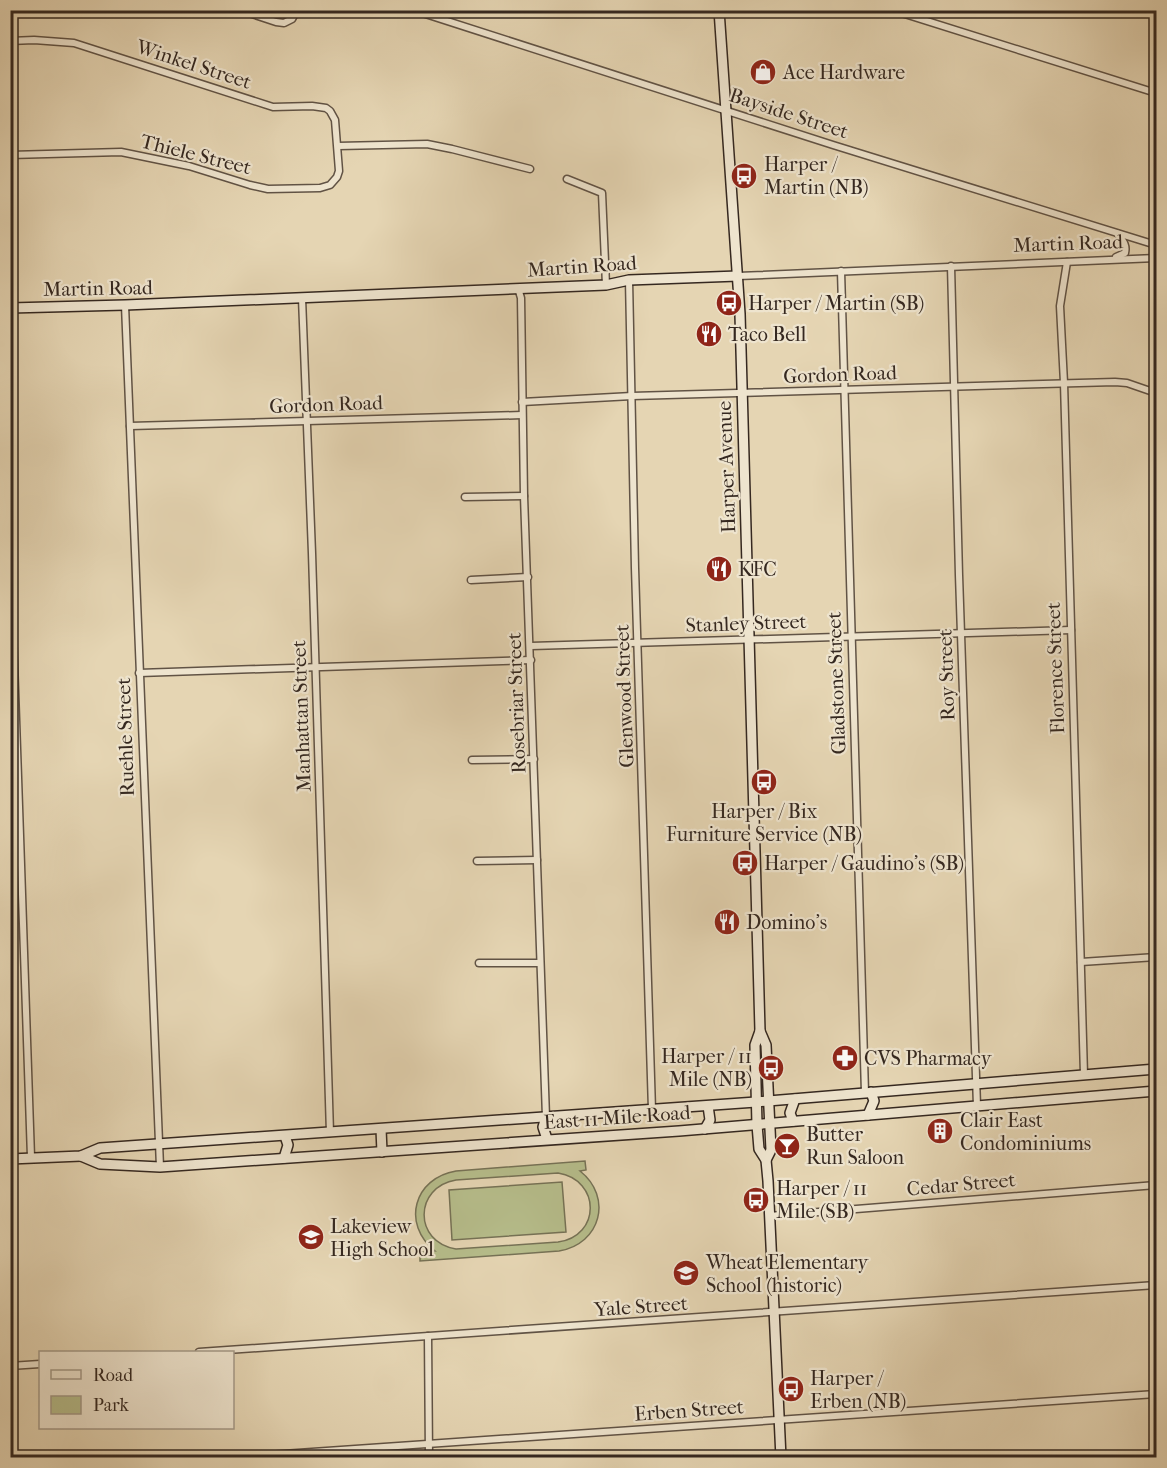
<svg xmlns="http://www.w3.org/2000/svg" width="1167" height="1468" font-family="'IM FELL French Canon',serif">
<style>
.green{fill:#b6bd8b;stroke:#767256;stroke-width:1.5;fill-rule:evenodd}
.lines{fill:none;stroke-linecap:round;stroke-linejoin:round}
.street-casing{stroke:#615345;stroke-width:9}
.secondary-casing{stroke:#352820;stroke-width:12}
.street{stroke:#eee4ce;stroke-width:6}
.secondary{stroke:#eee4ce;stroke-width:9}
.labels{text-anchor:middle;stroke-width:4.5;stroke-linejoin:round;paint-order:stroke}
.street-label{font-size:20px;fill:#352820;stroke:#eee4ce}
.poi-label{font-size:20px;fill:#352820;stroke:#eee4ce;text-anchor:start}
</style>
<rect width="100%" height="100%" fill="#e5d5b3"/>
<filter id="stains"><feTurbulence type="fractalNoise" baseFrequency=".00333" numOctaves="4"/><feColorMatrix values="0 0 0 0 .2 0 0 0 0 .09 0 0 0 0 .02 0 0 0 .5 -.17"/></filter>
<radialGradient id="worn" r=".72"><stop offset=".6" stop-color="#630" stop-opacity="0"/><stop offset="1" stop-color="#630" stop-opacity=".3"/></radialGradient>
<g class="green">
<path d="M585,1161L586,1170L580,1171C613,1197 601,1244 559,1251L420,1261V1252L435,1251C401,1224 414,1178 456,1171ZM558,1173C601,1180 601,1236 558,1242L456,1249C413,1242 414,1187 456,1180Z"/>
<polygon points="562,1182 566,1232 452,1240 449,1190"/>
</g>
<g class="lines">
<defs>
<g id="street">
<polyline points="240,10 276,22 284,23 292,19 297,10"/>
<polyline points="413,10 833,145 1156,245"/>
<polyline points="892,10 1156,93"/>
<polyline points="10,41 34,40 74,43 273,107 312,106 326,108 330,111 335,120 339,171 337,177 330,185 320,188 268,189 250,185 189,166 121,152 10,155"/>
<polyline points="338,146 427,144 452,149 530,169"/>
<polyline points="567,179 602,193 606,285"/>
<path d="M1116,257L1125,253C1127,245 1123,241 1118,234"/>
<polyline points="1067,262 1060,306 1064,383 1084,1075"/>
<polyline points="951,266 959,575 977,1106"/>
<polyline points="841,271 865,1093"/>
<polyline points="738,276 1156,258"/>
<polyline points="629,280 635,568 652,1110"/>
<polyline points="518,288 521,298 524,496 546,1117"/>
<polyline points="302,298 312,553 330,1133"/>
<polyline points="125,305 160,1167"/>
<polyline points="522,402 632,396 1115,382 1127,383 1156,393"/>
<polyline points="130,426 522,415"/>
<polyline points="465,497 524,496"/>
<polyline points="10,544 31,1157"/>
<polyline points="471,580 528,577"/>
<polyline points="531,646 1071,630"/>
<polyline points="139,673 531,660"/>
<polyline points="472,760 534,759"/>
<polyline points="477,861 537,860"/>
<polyline points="1081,962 1156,957"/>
<polyline points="479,963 540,963"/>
<polyline points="769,1216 1156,1185"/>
<polyline points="428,1336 429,1458"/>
<polyline points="199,1352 1156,1285"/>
<polyline points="10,1366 40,1364"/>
<polyline points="224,1458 1156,1394"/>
</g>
<g id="secondary">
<polyline points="719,10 740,314 760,1031 766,1045 771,1150 766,1160"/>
<polyline points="10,308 125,305 606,285 629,280 738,276"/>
<polyline points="760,1031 755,1045 757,1125 759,1149 766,1160 768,1181 781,1458"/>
<polyline points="868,1115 874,1101 871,1092"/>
<polyline points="546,1117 543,1127 547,1139"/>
<polyline points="793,1121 790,1113 795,1099"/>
<polyline points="381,1129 382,1152"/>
<polyline points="705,1129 710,1120 708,1106"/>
<polyline points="81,1156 100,1164 160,1167 679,1131 1156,1091"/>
<polyline points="284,1158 288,1145 285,1136"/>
<polyline points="10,1159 81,1156 100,1148 756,1102 1156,1069"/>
</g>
</defs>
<use href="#street" class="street-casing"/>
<use href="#secondary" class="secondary-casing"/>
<use href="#street" class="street"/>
<use href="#secondary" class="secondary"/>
</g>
<defs>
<symbol id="shop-disc" viewBox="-11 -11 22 22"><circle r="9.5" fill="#8f2418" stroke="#eee4ce"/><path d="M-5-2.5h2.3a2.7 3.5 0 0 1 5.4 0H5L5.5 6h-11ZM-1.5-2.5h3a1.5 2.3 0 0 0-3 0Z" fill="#fff"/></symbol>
<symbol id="bus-disc" viewBox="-11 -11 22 22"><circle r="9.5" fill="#8f2418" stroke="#eee4ce"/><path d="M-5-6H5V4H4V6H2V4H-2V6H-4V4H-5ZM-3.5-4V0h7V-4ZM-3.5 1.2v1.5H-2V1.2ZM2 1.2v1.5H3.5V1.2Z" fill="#fff"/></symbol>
<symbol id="restaurant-disc" viewBox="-11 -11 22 22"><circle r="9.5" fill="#8f2418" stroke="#eee4ce"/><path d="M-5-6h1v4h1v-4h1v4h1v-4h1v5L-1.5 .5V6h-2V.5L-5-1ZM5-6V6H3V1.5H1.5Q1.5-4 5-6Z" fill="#fff"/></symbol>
<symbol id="pharmacy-disc" viewBox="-11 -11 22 22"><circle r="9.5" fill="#8f2418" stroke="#eee4ce"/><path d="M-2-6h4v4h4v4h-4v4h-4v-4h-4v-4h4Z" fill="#fff"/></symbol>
<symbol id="building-disc" viewBox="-11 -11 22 22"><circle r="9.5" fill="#8f2418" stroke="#eee4ce"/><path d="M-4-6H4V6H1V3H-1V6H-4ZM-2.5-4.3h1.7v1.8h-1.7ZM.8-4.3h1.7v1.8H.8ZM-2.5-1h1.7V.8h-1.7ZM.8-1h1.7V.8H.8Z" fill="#fff"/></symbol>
<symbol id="bar-disc" viewBox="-11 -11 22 22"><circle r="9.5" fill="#8f2418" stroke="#eee4ce"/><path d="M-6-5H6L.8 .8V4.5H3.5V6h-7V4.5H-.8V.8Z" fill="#fff"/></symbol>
<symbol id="school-disc" viewBox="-11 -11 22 22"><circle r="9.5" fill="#8f2418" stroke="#eee4ce"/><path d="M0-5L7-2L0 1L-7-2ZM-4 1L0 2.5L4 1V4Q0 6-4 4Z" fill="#fff"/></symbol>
</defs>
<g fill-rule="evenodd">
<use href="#shop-disc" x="748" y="57" width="30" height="30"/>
<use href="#bus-disc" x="729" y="161" width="30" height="30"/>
<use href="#bus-disc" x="714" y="288" width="30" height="30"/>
<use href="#restaurant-disc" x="694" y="319" width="30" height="30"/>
<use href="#restaurant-disc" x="704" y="554" width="30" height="30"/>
<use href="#bus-disc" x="749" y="767" width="30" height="30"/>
<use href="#bus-disc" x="730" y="848" width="30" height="30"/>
<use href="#restaurant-disc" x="712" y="907" width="30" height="30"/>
<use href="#pharmacy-disc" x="830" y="1043" width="30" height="30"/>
<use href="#bus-disc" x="756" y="1053" width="30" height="30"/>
<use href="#building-disc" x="925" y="1116" width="30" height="30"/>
<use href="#bar-disc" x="772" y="1131" width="30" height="30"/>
<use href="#bus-disc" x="741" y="1185" width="30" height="30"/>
<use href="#school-disc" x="296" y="1222" width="30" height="30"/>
<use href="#school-disc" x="671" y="1258" width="30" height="30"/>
<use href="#bus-disc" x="776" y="1374" width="30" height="30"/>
</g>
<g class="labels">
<g class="street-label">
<text transform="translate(194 64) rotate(18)" y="7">Winkel Street</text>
<text transform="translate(789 113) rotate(18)" y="7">Bayside Street</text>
<text transform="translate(196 154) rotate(14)" y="7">Thiele Street</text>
<text transform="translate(1068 243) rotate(-2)" y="7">Martin Road</text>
<text transform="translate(582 266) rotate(-4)" y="7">Martin Road</text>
<text transform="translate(98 288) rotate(-1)" y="7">Martin Road</text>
<text transform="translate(840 374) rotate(-2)" y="7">Gordon Road</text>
<text transform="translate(326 404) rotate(-2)" y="7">Gordon Road</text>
<text transform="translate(726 467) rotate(-92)" y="7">Harper Avenue</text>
<text transform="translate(746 623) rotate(-2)" y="7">Stanley Street</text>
<text transform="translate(1055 668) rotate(-92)" y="7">Florence Street</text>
<text transform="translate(946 675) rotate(-92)" y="7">Roy Street</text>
<text transform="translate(836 683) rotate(-92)" y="7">Gladstone Street</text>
<text transform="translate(624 696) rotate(-92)" y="7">Glenwood Street</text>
<text transform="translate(516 703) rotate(-92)" y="7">Rosebriar Street</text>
<text transform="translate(301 716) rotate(-92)" y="7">Manhattan Street</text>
<text transform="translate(125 737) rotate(-92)" y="7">Ruehle Street</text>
<text transform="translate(617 1117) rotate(-4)" y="7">East 11 Mile Road</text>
<text transform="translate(961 1184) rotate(-5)" y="7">Cedar Street</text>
<text transform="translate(641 1306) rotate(-4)" y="7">Yale Street</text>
<text transform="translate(689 1410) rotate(-4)" y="7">Erben Street</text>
</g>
<g class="poi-label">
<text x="783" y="79">Ace Hardware</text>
<text x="764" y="171">Harper /<tspan x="764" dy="23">Martin (NB)</tspan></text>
<text x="748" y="310">Harper / Martin (SB)</text>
<text x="728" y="341">Taco Bell</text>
<text x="738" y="576">KFC</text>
<text x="764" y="818" text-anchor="middle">Harper / Bix<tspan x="764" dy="23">Furniture Service (NB)</tspan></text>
<text x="764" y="870">Harper / Gaudino's (SB)</text>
<text x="746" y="929">Domino's</text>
<text x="752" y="1063" text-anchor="end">Harper / 11<tspan x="752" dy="23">Mile (NB)</tspan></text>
<text x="864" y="1065">CVS Pharmacy</text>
<text x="960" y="1127">Clair East<tspan x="960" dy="23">Condominiums</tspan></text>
<text x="806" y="1141">Butter<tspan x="806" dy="23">Run Saloon</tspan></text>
<text x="776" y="1195">Harper / 11<tspan x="776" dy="23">Mile (SB)</tspan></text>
<text x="330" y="1233">Lakeview<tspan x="330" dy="23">High School</tspan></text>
<text x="706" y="1269">Wheat Elementary<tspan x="706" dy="23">School (historic)</tspan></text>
<text x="810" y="1385">Harper /<tspan x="810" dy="23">Erben (NB)</tspan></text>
</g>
</g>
<rect width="1167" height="1468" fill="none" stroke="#e5d5b3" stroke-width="36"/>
<rect x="12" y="12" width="1143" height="1444" fill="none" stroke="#352820" stroke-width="3"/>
<rect x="18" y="18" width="1131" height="1432" fill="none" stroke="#352820" stroke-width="1.5"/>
<rect x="39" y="1351" width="195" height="78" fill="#eee4ce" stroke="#a49988" stroke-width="1.5"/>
<rect x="51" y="1370" width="30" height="9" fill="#eee4ce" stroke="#a49988" stroke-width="1.5"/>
<text x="93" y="1381" font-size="18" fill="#352820">Road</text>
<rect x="51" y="1396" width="30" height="18" fill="#b6bd8b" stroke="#a49988" stroke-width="1.5"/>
<text x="93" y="1411" font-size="18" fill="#352820">Park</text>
<rect width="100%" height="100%" filter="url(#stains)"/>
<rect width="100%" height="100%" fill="url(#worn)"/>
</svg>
